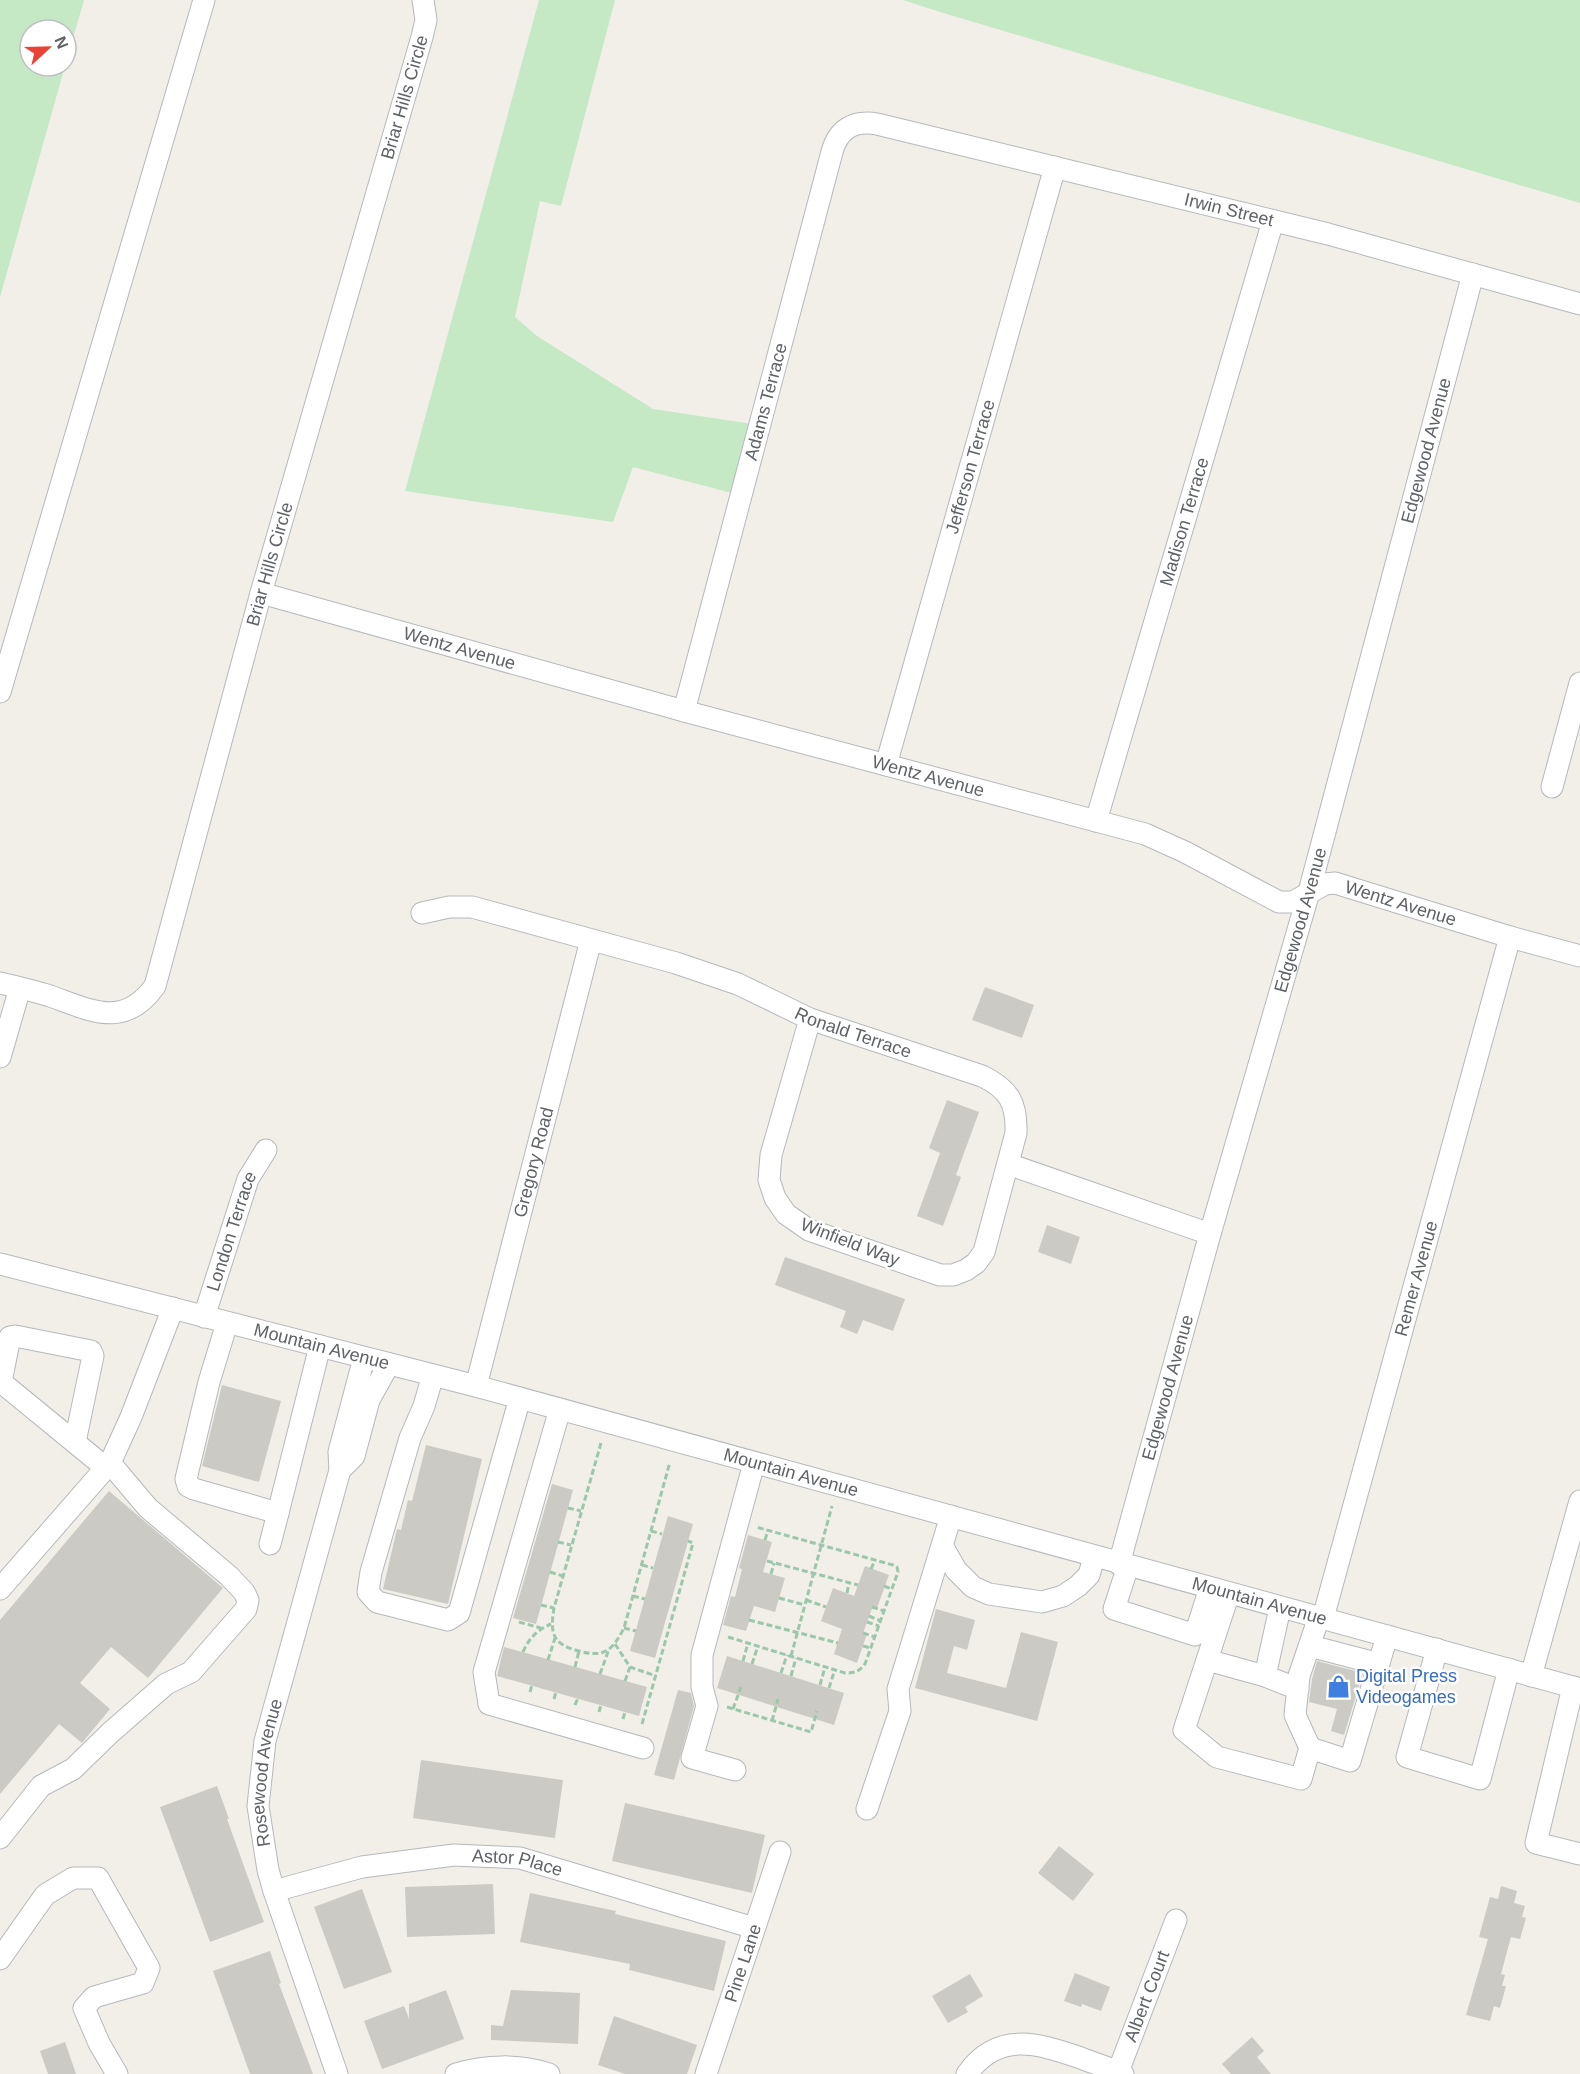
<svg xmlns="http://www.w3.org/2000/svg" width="1580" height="2074" font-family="Helvetica,sans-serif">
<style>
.green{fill:#c5e8c5}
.building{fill:#cccac5}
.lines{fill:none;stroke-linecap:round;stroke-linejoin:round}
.minor-casing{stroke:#b5b8bc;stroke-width:23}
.path{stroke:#9cc7a9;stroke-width:3;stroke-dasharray:6 3;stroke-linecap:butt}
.minor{stroke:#fff;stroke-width:21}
.labels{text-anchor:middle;stroke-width:5;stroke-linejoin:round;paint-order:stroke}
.street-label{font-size:18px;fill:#5f6368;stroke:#fff}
.shop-label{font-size:18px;fill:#366cbe;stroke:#fff;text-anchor:start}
</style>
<rect width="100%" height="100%" fill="#f1efe8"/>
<g class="green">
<polygon points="0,0 84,0 66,62 66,30 30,30 30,66 65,66 0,297"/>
<polygon points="539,0 615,0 561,206 540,201 515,317 537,336 653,409 766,426 747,497 633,467 613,522 405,491"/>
<polygon points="903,0 1580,0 1580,203 937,11"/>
</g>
<g class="building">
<polygon points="985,987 1034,1005 1022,1038 972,1020"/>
<polygon points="947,1100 979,1112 956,1175 961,1177 943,1226 917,1216 940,1153 929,1148"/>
<polygon points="1047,1225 1080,1237 1071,1264 1038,1252"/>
<polygon points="785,1257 905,1299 893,1331 863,1320 857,1334 840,1327 846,1311 775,1285"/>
<polygon points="222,1385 281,1401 259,1482 202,1466"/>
<polygon points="426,1445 482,1459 448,1604 383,1589 397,1529 401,1530 408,1500 412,1501"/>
<polygon points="552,1484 573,1490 536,1624 513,1618"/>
<polygon points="109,1491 223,1588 148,1678 111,1647 80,1683 110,1709 82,1743 59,1724 0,1794 0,1620"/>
<polygon points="668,1516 693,1524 655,1658 630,1651"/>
<polygon points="748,1535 772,1542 763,1572 785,1578 775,1612 754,1606 746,1631 723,1625 731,1596 735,1597 742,1569 739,1568"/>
<polygon points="865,1566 889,1575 877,1608 873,1606 863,1633 867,1634 857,1663 834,1654 842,1629 821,1621 833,1588 854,1596"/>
<polygon points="936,1609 975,1620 967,1650 954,1646 947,1673 1006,1688 1021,1632 1058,1642 1037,1721 915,1688"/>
<polygon points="504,1647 647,1687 639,1716 497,1676"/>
<polygon points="727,1656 844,1693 834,1725 717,1688"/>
<polygon points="1317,1661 1363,1673 1344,1735 1331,1731 1337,1709 1309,1702 1312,1679"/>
<polygon points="678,1690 691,1693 694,1706 674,1780 654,1775"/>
<polygon points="421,1760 563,1780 555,1838 413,1818"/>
<polygon points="217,1786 229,1819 227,1819 264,1922 210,1942 160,1807"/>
<polygon points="625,1803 765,1835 752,1893 612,1861"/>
<polygon points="1059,1846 1094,1874 1073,1901 1038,1873"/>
<polygon points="493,1884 495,1934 407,1937 405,1887"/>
<polygon points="1501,1886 1517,1891 1514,1903 1525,1906 1522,1917 1526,1918 1520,1939 1511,1937 1501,1974 1505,1975 1502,1986 1506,1986 1500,2008 1494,2006 1490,2021 1466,2015 1488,1939 1479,1937 1490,1897 1498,1899"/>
<polygon points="362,1889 392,1972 344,1989 314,1907"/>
<polygon points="530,1893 616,1911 615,1914 726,1941 714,1991 629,1970 630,1964 520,1942"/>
<polygon points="270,1951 281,1983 279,1984 313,2074 250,2074 213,1971"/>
<polygon points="1075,1973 1110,1987 1101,2011 1082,2004 1081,2007 1064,2001"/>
<polygon points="970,1974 983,1996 965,2007 968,2012 948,2023 932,1996"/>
<polygon points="446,1990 464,2039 382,2069 364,2021 404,2006 409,2019 409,2004"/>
<polygon points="511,1990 580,1993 578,2044 491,2040 491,2025 503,2026"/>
<polygon points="614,2016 697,2045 687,2074 625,2074 598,2065"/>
<polygon points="1252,2037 1264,2051 1257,2057 1271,2074 1231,2074 1222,2064"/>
<polygon points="65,2042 76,2074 48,2074 40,2051"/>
</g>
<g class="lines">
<defs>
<g id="minor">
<path id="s1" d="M261,593L684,711L1145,834L1185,852L1279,902H1293L1325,884L1335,883L1510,937L1580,956"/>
<polyline points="0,692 204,0"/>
<path id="s2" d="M684,711L832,152C838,129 854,120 877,124L1328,234L1580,304"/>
<path id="s3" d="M886,765L1055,167"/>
<polyline points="1552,787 1580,683"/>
<path id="s4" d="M1096,821L1273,221"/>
<path id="s5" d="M422,913L449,907H472L676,963L738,984L810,1019L982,1076C1009,1089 1017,1103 1016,1133L984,1252L976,1263L966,1270L953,1275H940L809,1230L786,1214L775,1198L769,1180L771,1155L810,1019"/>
<path id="s6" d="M0,983C17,987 34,991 50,996C92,1011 124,1029 155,986L261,593L422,37L426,20L423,0"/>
<polyline points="0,1057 20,988"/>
<polyline points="1008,1164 1210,1234"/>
<path id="s7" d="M0,1264L476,1386L1580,1689"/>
<path id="s8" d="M204,1317L248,1179L266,1150"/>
<polyline points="227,1323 209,1382 186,1479 188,1486 194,1489 278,1513 320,1346"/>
<polyline points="433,1375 424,1406 410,1438 371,1572 368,1592 377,1602 448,1620 459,1613 520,1398"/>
<polyline points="1,1382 10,1337 15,1336 91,1351 93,1356 75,1442"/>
<polyline points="0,1383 1,1382 106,1468"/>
<path id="s9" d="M476,1386L591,940"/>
<polyline points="560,1409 484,1672 489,1704 643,1748"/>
<polyline points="340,1470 354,1456 369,1400 389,1364"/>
<polyline points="270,1544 278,1513"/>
<polyline points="943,1547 956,1570 973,1587 989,1594 1042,1602 1063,1596 1078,1586 1089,1575 1094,1557"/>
<path id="s10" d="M1119,1564L1210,1234L1309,892L1473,274"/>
<polyline points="1128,1566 1114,1609 1195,1635 1210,1588"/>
<polyline points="0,1589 110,1463 131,1417 173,1308"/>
<polyline points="1229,1593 1184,1730 1217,1757 1301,1779 1310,1748 1350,1761 1387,1636"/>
<polyline points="1280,1608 1265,1676 1298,1689"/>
<path id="s11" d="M1323,1618L1510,937"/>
<polyline points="1310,1646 1379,1664"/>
<polyline points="1437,1649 1407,1757 1480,1779 1509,1669"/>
<polyline points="1207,1660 1265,1676"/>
<polyline points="1531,1676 1580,1501"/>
<polyline points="1573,1687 1536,1843 1580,1854"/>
<polyline points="1310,1748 1295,1715 1299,1676 1319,1617"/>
<polyline points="735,1770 692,1758 707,1706 702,1687 702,1655 754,1463"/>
<polyline points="867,1809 900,1711 898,1689 951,1516"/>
<polyline points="0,1838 41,1786 73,1769 110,1733 166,1684 191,1672 246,1609 248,1600 244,1592 229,1576 148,1508 110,1463"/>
<path id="s12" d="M274,1891L362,1867L454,1855L520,1858L754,1928"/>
<polyline points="0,1959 45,1895 73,1878 98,1878 149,1968 143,1983 94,1997 84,2008 99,2043 117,2074"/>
<path id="s13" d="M1118,2072L1176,1920"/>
<path id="s14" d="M337,2074L274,1891L268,1870L258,1806L265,1741L340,1470L339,1452L364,1358"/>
<path d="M456,2074C485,2065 520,2064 549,2074"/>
<path id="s15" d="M706,2074L780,1852"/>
<path d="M967,2074C997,2031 1037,2043 1078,2057C1093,2063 1108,2067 1123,2074"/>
</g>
</defs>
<use href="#minor" class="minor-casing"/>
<g class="path">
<path d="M601,1443L554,1608C550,1634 552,1644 579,1651C604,1658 612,1651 624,1628L670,1462"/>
<polyline points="568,1508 581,1511"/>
<polyline points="651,1531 662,1534"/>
<polyline points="765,1540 768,1530"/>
<polyline points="558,1542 571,1545"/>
<polyline points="767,1561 858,1585"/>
<polyline points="642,1565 653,1568"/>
<polyline points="871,1569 875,1560"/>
<polyline points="550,1572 563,1576"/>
<polyline points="771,1574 774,1563"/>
<polyline points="884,1586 892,1589"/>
<polyline points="847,1593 849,1583"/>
<polyline points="633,1596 645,1599"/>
<polyline points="779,1598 805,1605"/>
<polyline points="806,1600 826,1607"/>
<polyline points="541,1605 554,1608"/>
<polyline points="872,1607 884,1611"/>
<polyline points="869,1616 881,1621"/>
<polyline points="749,1620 838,1643"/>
<polyline points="519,1622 541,1628"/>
<polyline points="867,1622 879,1626"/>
<polyline points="624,1628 636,1631"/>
<polyline points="863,1633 875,1637"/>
<path d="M728,1637L845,1673C854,1673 859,1672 865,1664L898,1572L897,1567L893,1565L756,1527"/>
<polyline points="615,1644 630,1667 656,1676"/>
<polyline points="863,1646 871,1648"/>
<path d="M523,1652C529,1638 537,1630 551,1624"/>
<polyline points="791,1656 832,1506"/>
<polyline points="548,1660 555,1638"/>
<polyline points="743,1661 748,1643"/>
<polyline points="752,1664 758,1646"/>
<polyline points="575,1667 579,1651"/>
<polyline points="781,1673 787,1655"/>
<polyline points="600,1674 609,1649"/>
<polyline points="791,1676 796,1658"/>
<polyline points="625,1681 630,1667"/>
<polyline points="820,1685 825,1667"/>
<polyline points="829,1688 835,1669"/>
<polyline points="530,1692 532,1685"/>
<polyline points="554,1699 556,1692"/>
<polyline points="575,1705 578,1698"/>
<polyline points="727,1707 811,1732 817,1711"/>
<polyline points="733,1709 741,1687"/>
<polyline points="599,1712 601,1705"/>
<polyline points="623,1719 625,1712"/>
<polyline points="772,1721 778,1699"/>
<polyline points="642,1724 693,1543 688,1541"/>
</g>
<use href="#minor" class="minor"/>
</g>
<defs>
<symbol id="shop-bare" viewBox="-9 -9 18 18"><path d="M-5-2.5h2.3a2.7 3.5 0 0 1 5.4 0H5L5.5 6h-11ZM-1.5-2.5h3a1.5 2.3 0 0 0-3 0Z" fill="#3f7fe0" stroke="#fff" stroke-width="2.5" paint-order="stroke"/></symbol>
</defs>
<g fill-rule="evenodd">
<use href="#shop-bare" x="1322" y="1670" width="33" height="33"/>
</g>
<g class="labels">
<g class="street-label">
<text dy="6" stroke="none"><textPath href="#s6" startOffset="1092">Briar Hills Circle</textPath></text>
<text dy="6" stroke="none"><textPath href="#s2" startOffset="1000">Irwin Street</textPath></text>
<text dy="6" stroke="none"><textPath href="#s2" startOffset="320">Adams Terrace</textPath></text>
<text dy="6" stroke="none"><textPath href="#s10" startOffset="1155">Edgewood Avenue</textPath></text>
<text dy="6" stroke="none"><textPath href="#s3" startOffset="310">Jefferson Terrace</textPath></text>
<text dy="6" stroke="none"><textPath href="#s4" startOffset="312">Madison Terrace</textPath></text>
<text dy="6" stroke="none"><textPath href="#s6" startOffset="606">Briar Hills Circle</textPath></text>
<text dy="6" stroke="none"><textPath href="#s1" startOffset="206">Wentz Avenue</textPath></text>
<text dy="6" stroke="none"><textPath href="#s1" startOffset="692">Wentz Avenue</textPath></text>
<text dy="6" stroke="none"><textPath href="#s1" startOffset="1196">Wentz Avenue</textPath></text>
<text dy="6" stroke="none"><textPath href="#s10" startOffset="669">Edgewood Avenue</textPath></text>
<text dy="6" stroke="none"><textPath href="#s5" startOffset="453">Ronald Terrace</textPath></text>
<text dy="6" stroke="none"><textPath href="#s9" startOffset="231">Gregory Road</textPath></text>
<text dy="6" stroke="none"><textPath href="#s8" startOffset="90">London Terrace</textPath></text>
<text transform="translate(850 1242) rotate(21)" y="6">Winfield Way</text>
<text dy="6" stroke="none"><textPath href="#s11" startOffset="352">Remer Avenue</textPath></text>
<text dy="6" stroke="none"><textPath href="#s7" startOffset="332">Mountain Avenue</textPath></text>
<text dy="6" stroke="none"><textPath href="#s10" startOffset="183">Edgewood Avenue</textPath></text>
<text dy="6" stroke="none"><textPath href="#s7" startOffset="818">Mountain Avenue</textPath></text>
<text dy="6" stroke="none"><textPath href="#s7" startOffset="1304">Mountain Avenue</textPath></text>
<text dy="6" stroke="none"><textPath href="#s14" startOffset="314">Rosewood Avenue</textPath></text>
<text dy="6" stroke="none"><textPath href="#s12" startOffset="248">Astor Place</textPath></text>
<text dy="6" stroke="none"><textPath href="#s15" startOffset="117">Pine Lane</textPath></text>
<text dy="6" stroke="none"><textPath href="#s13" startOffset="81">Albert Court</textPath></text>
</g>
<g class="shop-label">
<text x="1356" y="1682">Digital Press<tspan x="1356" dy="21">Videogames</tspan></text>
</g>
</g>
<g transform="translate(48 48) rotate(68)"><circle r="28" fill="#ffffff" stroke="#bfc1c3" stroke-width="1.5"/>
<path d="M0-4.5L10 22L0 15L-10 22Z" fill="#ea4335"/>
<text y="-9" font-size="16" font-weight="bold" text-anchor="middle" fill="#5f6368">N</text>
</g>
</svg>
